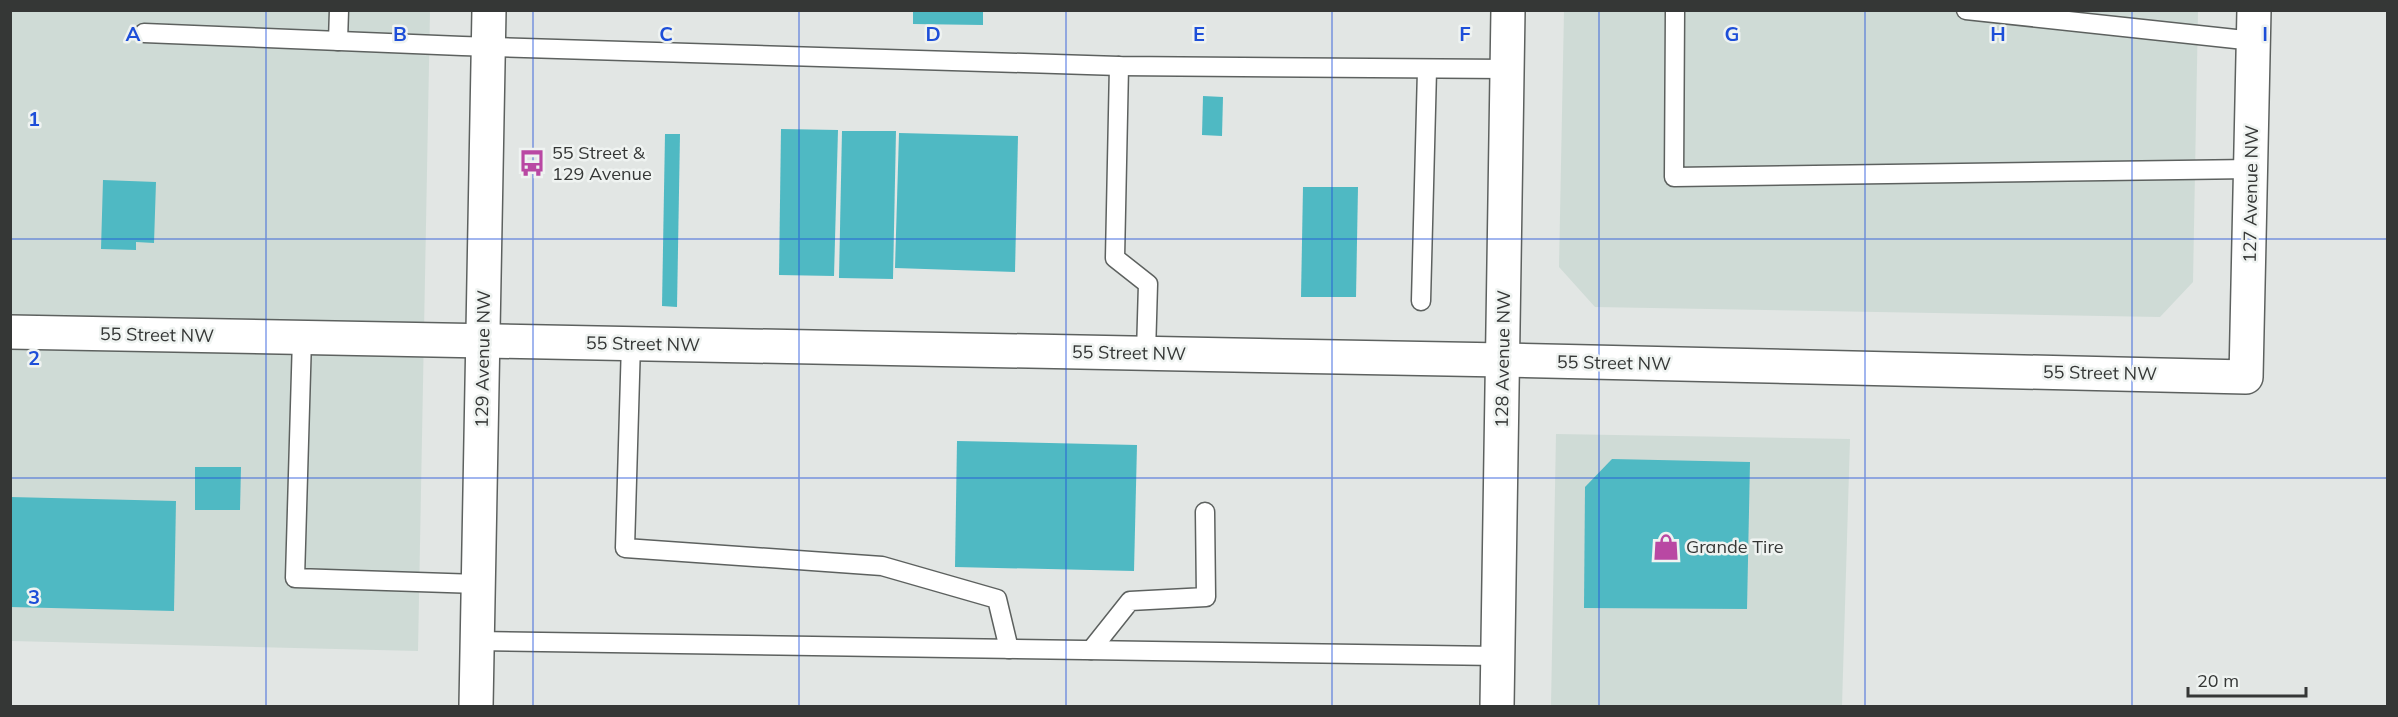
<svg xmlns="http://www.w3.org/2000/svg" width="2398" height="717" font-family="Mulish,sans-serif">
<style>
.built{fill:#cfdbd6}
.building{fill:#4fb9c3}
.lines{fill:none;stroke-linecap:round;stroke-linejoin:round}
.lane-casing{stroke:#5d615f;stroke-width:21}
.street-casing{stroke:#5d615f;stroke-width:36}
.secondary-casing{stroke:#5d615f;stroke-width:36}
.lane{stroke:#fff;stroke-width:18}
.street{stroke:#fff;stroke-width:33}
.secondary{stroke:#fff;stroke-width:33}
.grid{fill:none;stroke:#1d4ed8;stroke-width:1.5;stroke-opacity:0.55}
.labels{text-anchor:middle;stroke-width:5;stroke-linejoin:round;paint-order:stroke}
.poi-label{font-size:18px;fill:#353736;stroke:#eff3f1;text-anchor:start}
.street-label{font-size:18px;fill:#353736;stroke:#eff3f1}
.grid-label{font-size:20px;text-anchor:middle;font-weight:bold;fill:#1d4ed8;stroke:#eff3f1;stroke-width:5;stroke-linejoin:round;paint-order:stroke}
</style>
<rect width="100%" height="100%" fill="#e2e6e4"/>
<g class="built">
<polygon points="11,11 430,11 418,651 11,641"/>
<polygon points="1564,11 2198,11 2193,282 2160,317 1595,307 1559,267"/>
<polygon points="1556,434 1850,439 1842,706 1551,706"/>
</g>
<g class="building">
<polygon points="913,10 983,10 983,25 913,24"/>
<polygon points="1203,96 1223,97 1222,136 1202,135"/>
<polygon points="781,129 838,130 834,276 779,275"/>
<polygon points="842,131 896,131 893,279 839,278"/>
<polygon points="899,133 1018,136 1015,272 895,268"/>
<polygon points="665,134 680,134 677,307 662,306"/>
<polygon points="103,180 156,182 154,243 136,242 136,250 101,249"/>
<polygon points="1303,187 1358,187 1356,297 1301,297"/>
<polygon points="957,441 1137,445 1134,571 955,567"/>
<polygon points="1612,459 1750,462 1747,609 1584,608 1585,487"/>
<polygon points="195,467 241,467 240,510 195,510"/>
<polygon points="10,497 176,501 174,611 10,607"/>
</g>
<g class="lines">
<defs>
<g id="lane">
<polyline points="1675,10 1674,177 2251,169"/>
<polyline points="1966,10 2254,41"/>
<polyline points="144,33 462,46 1119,66 1507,69"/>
<polyline points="338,41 339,10"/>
<polyline points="1119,66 1115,258 1148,284 1146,353"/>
<polyline points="1421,301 1427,70"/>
<polyline points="302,338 295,578 478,584"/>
<polyline points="631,343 625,548 882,566 997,599 1009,649"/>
<polyline points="477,641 1498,656"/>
<polyline points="1091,650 1130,601 1206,597 1205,512"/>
</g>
<g id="street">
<polyline points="10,332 1503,360 2246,377 2254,10"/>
<polyline points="1497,706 1508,10"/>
</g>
<polyline id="secondary" points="476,706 489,10"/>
</defs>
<use href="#lane" class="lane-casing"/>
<use href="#street" class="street-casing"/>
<use href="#secondary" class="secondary-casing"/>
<use href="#lane" class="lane"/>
<use href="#street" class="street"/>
<use href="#secondary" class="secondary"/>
</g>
<path class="grid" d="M266,10V706M533,10V706M799,10V706M1066,10V706M1332,10V706M1599,10V706M1865,10V706M2132,10V706M10,239H2388M10,478H2388"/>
<defs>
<symbol id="bus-bare" viewBox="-9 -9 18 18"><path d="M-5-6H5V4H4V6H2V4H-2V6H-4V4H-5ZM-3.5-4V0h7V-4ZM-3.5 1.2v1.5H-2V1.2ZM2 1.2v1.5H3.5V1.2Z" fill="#b948a3" stroke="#eff3f1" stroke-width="2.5" paint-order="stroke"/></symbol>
<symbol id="shop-bare" viewBox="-9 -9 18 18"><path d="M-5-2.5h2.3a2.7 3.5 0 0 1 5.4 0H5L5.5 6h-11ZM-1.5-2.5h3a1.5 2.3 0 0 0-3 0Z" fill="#b948a3" stroke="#eff3f1" stroke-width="2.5" paint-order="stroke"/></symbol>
</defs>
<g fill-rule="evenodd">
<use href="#bus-bare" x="513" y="144" width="38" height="38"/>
<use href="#shop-bare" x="1647" y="528" width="38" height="38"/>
</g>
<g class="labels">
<g class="poi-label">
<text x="552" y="159">55 Street &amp;<tspan x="552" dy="21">129 Avenue</tspan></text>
<text x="1686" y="553">Grande Tire</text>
</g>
<g class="street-label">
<text transform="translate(2251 194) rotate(-89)" y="6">127 Avenue NW</text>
<text transform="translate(157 335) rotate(1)" y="6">55 Street NW</text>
<text transform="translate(643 344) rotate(1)" y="6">55 Street NW</text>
<text transform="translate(1129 353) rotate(1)" y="6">55 Street NW</text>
<text transform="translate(483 359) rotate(-89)" y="6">129 Avenue NW</text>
<text transform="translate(1503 359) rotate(-89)" y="6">128 Avenue NW</text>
<text transform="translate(1614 363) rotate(1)" y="6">55 Street NW</text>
<text transform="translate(2100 373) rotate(1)" y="6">55 Street NW</text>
</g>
</g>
<g class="grid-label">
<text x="133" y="41">A</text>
<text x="400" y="41">B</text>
<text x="666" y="41">C</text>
<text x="933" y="41">D</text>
<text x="1199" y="41">E</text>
<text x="1465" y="41">F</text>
<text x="1732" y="41">G</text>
<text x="1998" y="41">H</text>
<text x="2265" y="41">I</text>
<text x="34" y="126">1</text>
<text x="34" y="365">2</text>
<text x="34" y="604">3</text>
</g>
<rect width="2398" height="717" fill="none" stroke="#353736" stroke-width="24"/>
<path d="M2188 687v9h118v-9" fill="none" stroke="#353736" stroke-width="3"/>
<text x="2197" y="687" font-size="18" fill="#353736" stroke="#eff3f1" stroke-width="4.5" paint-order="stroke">20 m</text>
</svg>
